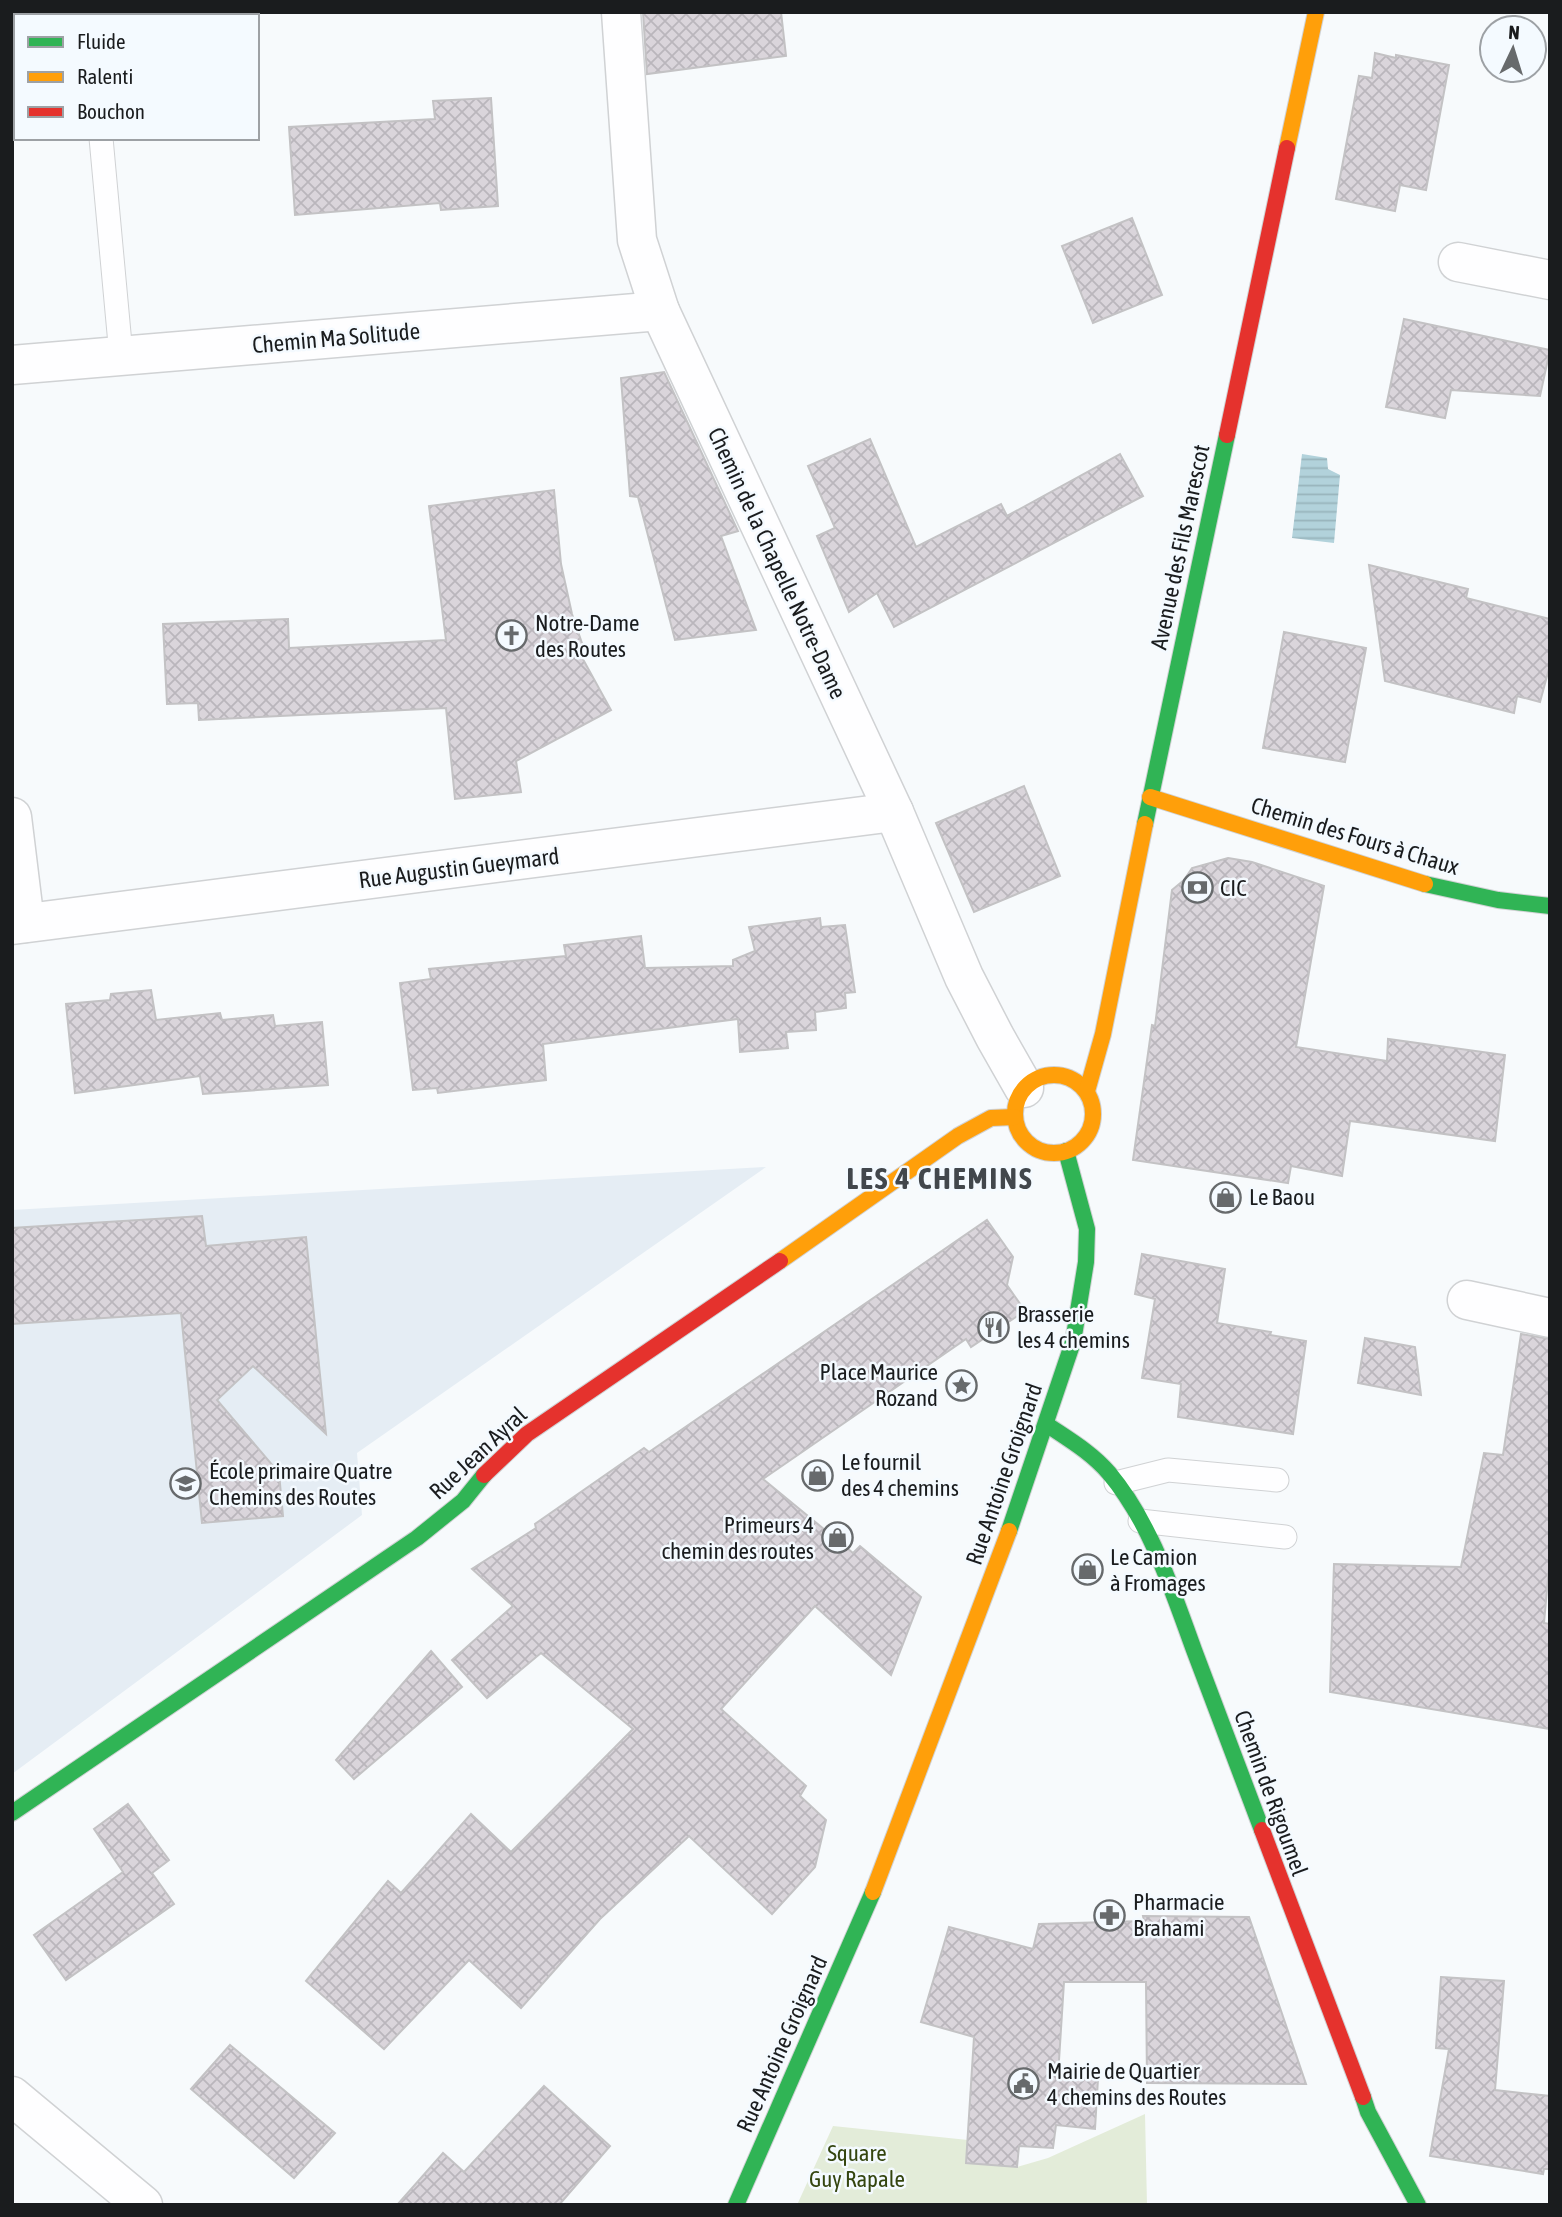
<svg xmlns="http://www.w3.org/2000/svg" width="1562" height="2217" font-family="'Asap Condensed',sans-serif">
<style>
.built{fill:#e5edf4}
.green{fill:#e3ecd9}
.water{fill:url(#water-rules)}
.building{fill:url(#building-cross-hatch);stroke:#c3c2c4;stroke-width:2}
.lines{fill:none;stroke-linecap:round;stroke-linejoin:round}
.lane-casing{stroke:#d0d2d4;stroke-width:25}
.street-casing{stroke:#d0d2d4;stroke-width:41}
.fast-casing{stroke:#d0d2d4;stroke-width:18}
.slow-casing{stroke:#d0d2d4;stroke-width:18}
.jam-casing{stroke:#d0d2d4;stroke-width:18}
.lane{stroke:#fefeff;stroke-width:23}
.street{stroke:#fefeff;stroke-width:38}
.fast{stroke:#30b455;stroke-width:16}
.slow{stroke:#ff9f0a;stroke-width:16}
.jam{stroke:#e5322d;stroke-width:16}
.labels{text-anchor:middle;stroke-width:5;stroke-linejoin:round;paint-order:stroke}
.street-label{font-size:23px;fill:#1a1c1e;stroke:#f4faff}
.poi-label{font-size:23px;fill:#1a1c1e;stroke:#f4faff;text-anchor:start}
.park-label{font-size:23px;fill:#34450f;stroke:#f4faff}
.district-label{font-size:30px;font-weight:bold;letter-spacing:2px;fill:#42474c;stroke:#f4faff}
</style>
<defs>
<pattern id="water-rules" width="6" height="5" patternUnits="userSpaceOnUse" patternTransform="scale(1.75)"><rect width="6" height="5" fill="#b2d2db"/><path d="M0 2.5h6" fill="none" stroke="#98b4bc"/></pattern>
<pattern id="building-cross-hatch" width="8" height="8" patternUnits="userSpaceOnUse" patternTransform="scale(1.75)"><rect width="8" height="8" fill="#dad5db"/><path d="M0 0l8 8M0 8l8-8" fill="none" stroke="#bab6bc"/></pattern>
</defs>
<rect width="100%" height="100%" fill="#f7fafc"/>
<polygon class="built" points="766,1167 357,1453 362,1515 12,1774 12,1210"/>
<polygon class="green" points="1145,2114 1147,2205 797,2205 833,2126 968,2140 967,2163 1017,2167 1048,2158"/>
<polygon class="water" points="1302,454 1327,458 1328,469 1340,475 1334,543 1292,538"/>
<g class="building">
<polygon points="643,12 781,12 786,56 647,74"/>
<polygon points="1375,53 1396,58 1396,55 1449,65 1426,190 1400,185 1395,211 1336,199 1359,76 1372,78"/>
<polygon points="491,98 498,206 441,210 440,203 295,215 289,127 435,119 433,101"/>
<polygon points="1132,218 1162,295 1093,323 1062,246"/>
<polygon points="1404,319 1550,350 1540,396 1451,390 1445,418 1386,407"/>
<polygon points="664,372 738,531 721,536 756,630 675,640 638,497 630,496 621,378"/>
<polygon points="870,439 916,547 1001,504 1007,516 1120,454 1143,496 894,627 877,593 849,612 817,536 835,528 808,466"/>
<polygon points="554,490 561,564 572,614 585,652 579,652 611,710 516,761 521,792 455,799 446,708 199,720 198,703 167,704 163,624 288,619 289,648 446,640 429,506"/>
<polygon points="1369,565 1468,589 1466,598 1550,619 1550,665 1540,702 1517,696 1514,713 1385,681"/>
<polygon points="1284,632 1366,648 1345,762 1263,748"/>
<polygon points="1024,786 1060,876 974,912 936,823"/>
<polygon points="1228,858 1252,862 1324,886 1296,1047 1387,1061 1388,1039 1505,1055 1495,1141 1350,1121 1342,1176 1291,1166 1288,1183 1133,1160 1152,1025 1155,1026 1172,890 1184,880 1192,868"/>
<polygon points="820,918 821,927 845,925 855,992 845,993 846,1008 815,1012 816,1030 786,1032 788,1048 740,1052 738,1019 543,1044 546,1080 438,1093 437,1088 413,1090 400,983 431,979 429,969 566,956 564,945 641,936 645,968 733,966 733,960 755,951 749,927"/>
<polygon points="151,990 156,1020 220,1013 222,1020 273,1015 275,1026 322,1022 328,1085 203,1094 200,1076 75,1093 66,1004 110,1000 111,994"/>
<polygon points="202,1216 206,1246 306,1237 326,1434 253,1366 217,1400 279,1473 283,1516 202,1523 181,1313 12,1324 12,1228"/>
<polygon points="987,1220 1013,1257 1007,1285 1025,1311 971,1347 966,1339 763,1479 853,1553 860,1546 921,1597 891,1675 815,1606 721,1709 806,1786 800,1796 826,1820 815,1867 772,1914 689,1836 600,1919 521,2008 469,1960 384,2049 306,1981 388,1881 401,1893 471,1814 511,1852 633,1729 541,1653 487,1698 452,1660 513,1606 472,1569 536,1528 535,1524 644,1448 649,1452"/>
<polygon points="1142,1254 1225,1269 1217,1323 1271,1332 1270,1335 1306,1341 1293,1434 1178,1417 1181,1384 1142,1378 1155,1299 1135,1294"/>
<polygon points="1521,1334 1550,1339 1550,1557 1544,1623 1550,1624 1550,1729 1330,1692 1334,1564 1461,1567 1484,1453 1503,1455"/>
<polygon points="1365,1338 1415,1347 1421,1395 1358,1383"/>
<polygon points="431,1651 462,1687 354,1779 336,1760"/>
<polygon points="128,1804 169,1860 152,1873 174,1904 66,1980 34,1935 123,1872 94,1829"/>
<polygon points="1143,1916 1249,1917 1306,2084 1147,2083 1146,1982 1064,1982 1058,2076 1098,2079 1095,2129 1056,2125 1053,2148 1019,2146 1017,2167 966,2163 974,2037 921,2022 949,1927 1033,1949 1039,1924 1144,1921"/>
<polygon points="1441,1977 1504,1981 1495,2090 1550,2096 1550,2169 1544,2169 1543,2174 1430,2156 1449,2049 1436,2048"/>
<polygon points="230,2045 335,2133 294,2178 191,2089"/>
<polygon points="544,2086 610,2146 559,2205 397,2205 443,2153 464,2172"/>
</g>
<g class="lines">
<defs>
<g id="lane">
<polyline points="89,12 89,16"/>
<polyline points="101,138 121,355"/>
<polyline points="1116,1483 1168,1470 1277,1480"/>
<polyline points="1140,1521 1285,1537"/>
</g>
<g id="street">
<polyline points="621,12 637,240 660,311 894,812 964,977 995,1037 1024,1088"/>
<polyline points="1458,262 1550,280"/>
<polyline points="12,365 660,311"/>
<polyline points="12,817 25,923"/>
<polyline points="12,925 894,812"/>
<polyline points="1467,1300 1550,1318"/>
<polyline points="12,2096 143,2205"/>
</g>
<g id="fast">
<polyline points="1145,824 1227,435"/>
<polyline points="1425,884 1498,900 1550,906"/>
<path d="M1046,1424C1068,1439 1091,1452 1109,1473C1151,1523 1172,1590 1194,1650C1217,1710 1239,1770 1262,1830"/>
<polyline points="1009,1531 1073,1342 1086,1262 1087,1229 1066,1151"/>
<polyline points="12,1813 417,1538 463,1501 484,1475"/>
<polyline points="1363,2097 1368,2112 1418,2205"/>
<polyline points="736,2205 873,1892"/>
</g>
<g id="slow">
<polyline points="1287,148 1316,12"/>
<polyline points="1150,797 1425,884"/>
<circle cx="1054" cy="1114" r="39"/>
<polyline points="1087,1091 1103,1034 1145,824"/>
<polyline points="780,1261 958,1136 991,1118 1014,1117"/>
<polyline points="873,1892 1009,1531"/>
</g>
<g id="jam">
<polyline points="1227,435 1287,148"/>
<polyline points="484,1475 527,1434 780,1261"/>
<polyline points="1262,1830 1363,2097"/>
</g>
</defs>
<use href="#lane" class="lane-casing"/>
<use href="#street" class="street-casing"/>
<use href="#fast" class="fast-casing"/>
<use href="#slow" class="slow-casing"/>
<use href="#jam" class="jam-casing"/>
<use href="#lane" class="lane"/>
<use href="#street" class="street"/>
<use href="#fast" class="fast"/>
<use href="#slow" class="slow"/>
<use href="#jam" class="jam"/>
</g>
<defs>
<symbol id="church-ring" viewBox="-11 -11 22 22"><circle r="9.5" fill="#f4faff" stroke="#676a6c" stroke-width="1.5"/><path d="M-1.2-6h2.4v3.5h3.3v2.4h-3.3V6h-2.4V-.1h-3.3v-2.4h3.3Z" fill="#676a6c"/></symbol>
<symbol id="bank-ring" viewBox="-11 -11 22 22"><circle r="9.5" fill="#f4faff" stroke="#676a6c" stroke-width="1.5"/><path d="M-6-4H6V4H-6ZM0-2.3a2.3 2.3 0 1 0 0 4.6a2.3 2.3 0 1 0 0-4.6Z" fill="#676a6c"/></symbol>
<symbol id="shop-ring" viewBox="-11 -11 22 22"><circle r="9.5" fill="#f4faff" stroke="#676a6c" stroke-width="1.5"/><path d="M-5-2.5h2.3a2.7 3.5 0 0 1 5.4 0H5L5.5 6h-11ZM-1.5-2.5h3a1.5 2.3 0 0 0-3 0Z" fill="#676a6c"/></symbol>
<symbol id="restaurant-ring" viewBox="-11 -11 22 22"><circle r="9.5" fill="#f4faff" stroke="#676a6c" stroke-width="1.5"/><path d="M-5-6h1v4h1v-4h1v4h1v-4h1v5L-1.5 .5V6h-2V.5L-5-1ZM5-6V6H3V1.5H1.5Q1.5-4 5-6Z" fill="#676a6c"/></symbol>
<symbol id="sight-ring" viewBox="-11 -11 22 22"><circle r="9.5" fill="#f4faff" stroke="#676a6c" stroke-width="1.5"/><path d="M0-6L1.8-2.2L6-1.7L2.9 1.2L3.7 5.4L0 3.3L-3.7 5.4L-2.9 1.2L-6-1.7L-1.8-2.2Z" fill="#676a6c"/></symbol>
<symbol id="school-ring" viewBox="-11 -11 22 22"><circle r="9.5" fill="#f4faff" stroke="#676a6c" stroke-width="1.5"/><path d="M0-5L7-2L0 1L-7-2ZM-4 1L0 2.5L4 1V4Q0 6-4 4Z" fill="#676a6c"/></symbol>
<symbol id="pharmacy-ring" viewBox="-11 -11 22 22"><circle r="9.5" fill="#f4faff" stroke="#676a6c" stroke-width="1.5"/><path d="M-2-6h4v4h4v4h-4v4h-4v-4h-4v-4h4Z" fill="#676a6c"/></symbol>
<symbol id="civic-ring" viewBox="-11 -11 22 22"><circle r="9.5" fill="#f4faff" stroke="#676a6c" stroke-width="1.5"/><path d="M-.6-6.5H3V-4.5H.6V-3L4-1V1h2V6H-6V1h2V-1L-.6-3ZM-1.2 2.5V6h2.4V2.5Z" fill="#676a6c"/></symbol>
</defs>
<g fill-rule="evenodd">
<use href="#church-ring" x="494" y="618" width="35" height="35"/>
<use href="#bank-ring" x="1180" y="870" width="35" height="35"/>
<use href="#shop-ring" x="1208" y="1180" width="35" height="35"/>
<use href="#restaurant-ring" x="976" y="1310" width="35" height="35"/>
<use href="#sight-ring" x="944" y="1368" width="35" height="35"/>
<use href="#shop-ring" x="800" y="1458" width="35" height="35"/>
<use href="#school-ring" x="168" y="1466" width="35" height="35"/>
<use href="#shop-ring" x="820" y="1520" width="35" height="35"/>
<use href="#shop-ring" x="1070" y="1552" width="35" height="35"/>
<use href="#pharmacy-ring" x="1092" y="1898" width="35" height="35"/>
<use href="#civic-ring" x="1006" y="2066" width="35" height="35"/>
</g>
<g class="labels">
<g class="street-label">
<text transform="translate(336 338) rotate(-5)" y="8">Chemin Ma Solitude</text>
<text transform="translate(1180 547) rotate(-78)" y="8">Avenue des Fils Marescot</text>
<text transform="translate(777 563) rotate(65)" y="8">Chemin de la Chapelle Notre-Dame</text>
<text transform="translate(1355 836) rotate(17)" y="8">Chemin des Fours à Chaux</text>
<text transform="translate(459 868) rotate(-7)" y="8">Rue Augustin Gueymard</text>
<text transform="translate(478 1453) rotate(-43)" y="8">Rue Jean Ayral</text>
<text transform="translate(1004 1474) rotate(-71)" y="8">Rue Antoine Groignard</text>
<text transform="translate(1271 1793) rotate(70)" y="8">Chemin de Rigoumel</text>
<text transform="translate(782 2044) rotate(-66)" y="8">Rue Antoine Groignard</text>
</g>
<g class="poi-label">
<text x="535" y="631">Notre-Dame<tspan x="535" dy="26">des Routes</tspan></text>
<text x="1220" y="896">CIC</text>
<text x="1249" y="1205">Le Baou</text>
<text x="1017" y="1322">Brasserie<tspan x="1017" dy="26">les 4 chemins</tspan></text>
<text x="938" y="1380" text-anchor="end">Place Maurice<tspan x="938" dy="26">Rozand</tspan></text>
<text x="841" y="1470">Le fournil<tspan x="841" dy="26">des 4 chemins</tspan></text>
<text x="209" y="1479">École primaire Quatre<tspan x="209" dy="26">Chemins des Routes</tspan></text>
<text x="814" y="1533" text-anchor="end">Primeurs 4<tspan x="814" dy="26">chemin des routes</tspan></text>
<text x="1110" y="1565">Le Camion<tspan x="1110" dy="26">à Fromages</tspan></text>
<text x="1133" y="1910">Pharmacie<tspan x="1133" dy="26">Brahami</tspan></text>
<text x="1047" y="2079">Mairie de Quartier<tspan x="1047" dy="26">4 chemins des Routes</tspan></text>
</g>
<g class="park-label">
<text x="857" y="2161">Square<tspan x="857" dy="26">Guy Rapale</tspan></text>
</g>
<g class="district-label">
<text x="940" y="1189">LES 4 CHEMINS</text>
</g>
</g>
<rect width="1562" height="2217" fill="none" stroke="#1a1c1e" stroke-width="28"/>
<rect x="14" y="14" width="245" height="126" fill="#f4faff" stroke="#9da1a5" stroke-width="2"/>
<rect x="28" y="37" width="35" height="10" fill="#30b455" stroke="#9da1a5" stroke-width="2"/>
<text x="77" y="49" font-size="21" fill="#1a1c1e">Fluide</text>
<rect x="28" y="72" width="35" height="10" fill="#ff9f0a" stroke="#9da1a5" stroke-width="2"/>
<text x="77" y="84" font-size="21" fill="#1a1c1e">Ralenti</text>
<rect x="28" y="107" width="35" height="10" fill="#e5322d" stroke="#9da1a5" stroke-width="2"/>
<text x="77" y="119" font-size="21" fill="#1a1c1e">Bouchon</text>
<g transform="translate(1513 49) rotate(4)"><circle r="33" fill="#f4faff" stroke="#9da1a5" stroke-width="2"/>
<path d="M0-5L12 26L0 18L-12 26Z" fill="#676a6c"/>
<text y="-10" font-size="19" font-weight="bold" text-anchor="middle" fill="#1a1c1e">N</text>
</g>
</svg>
